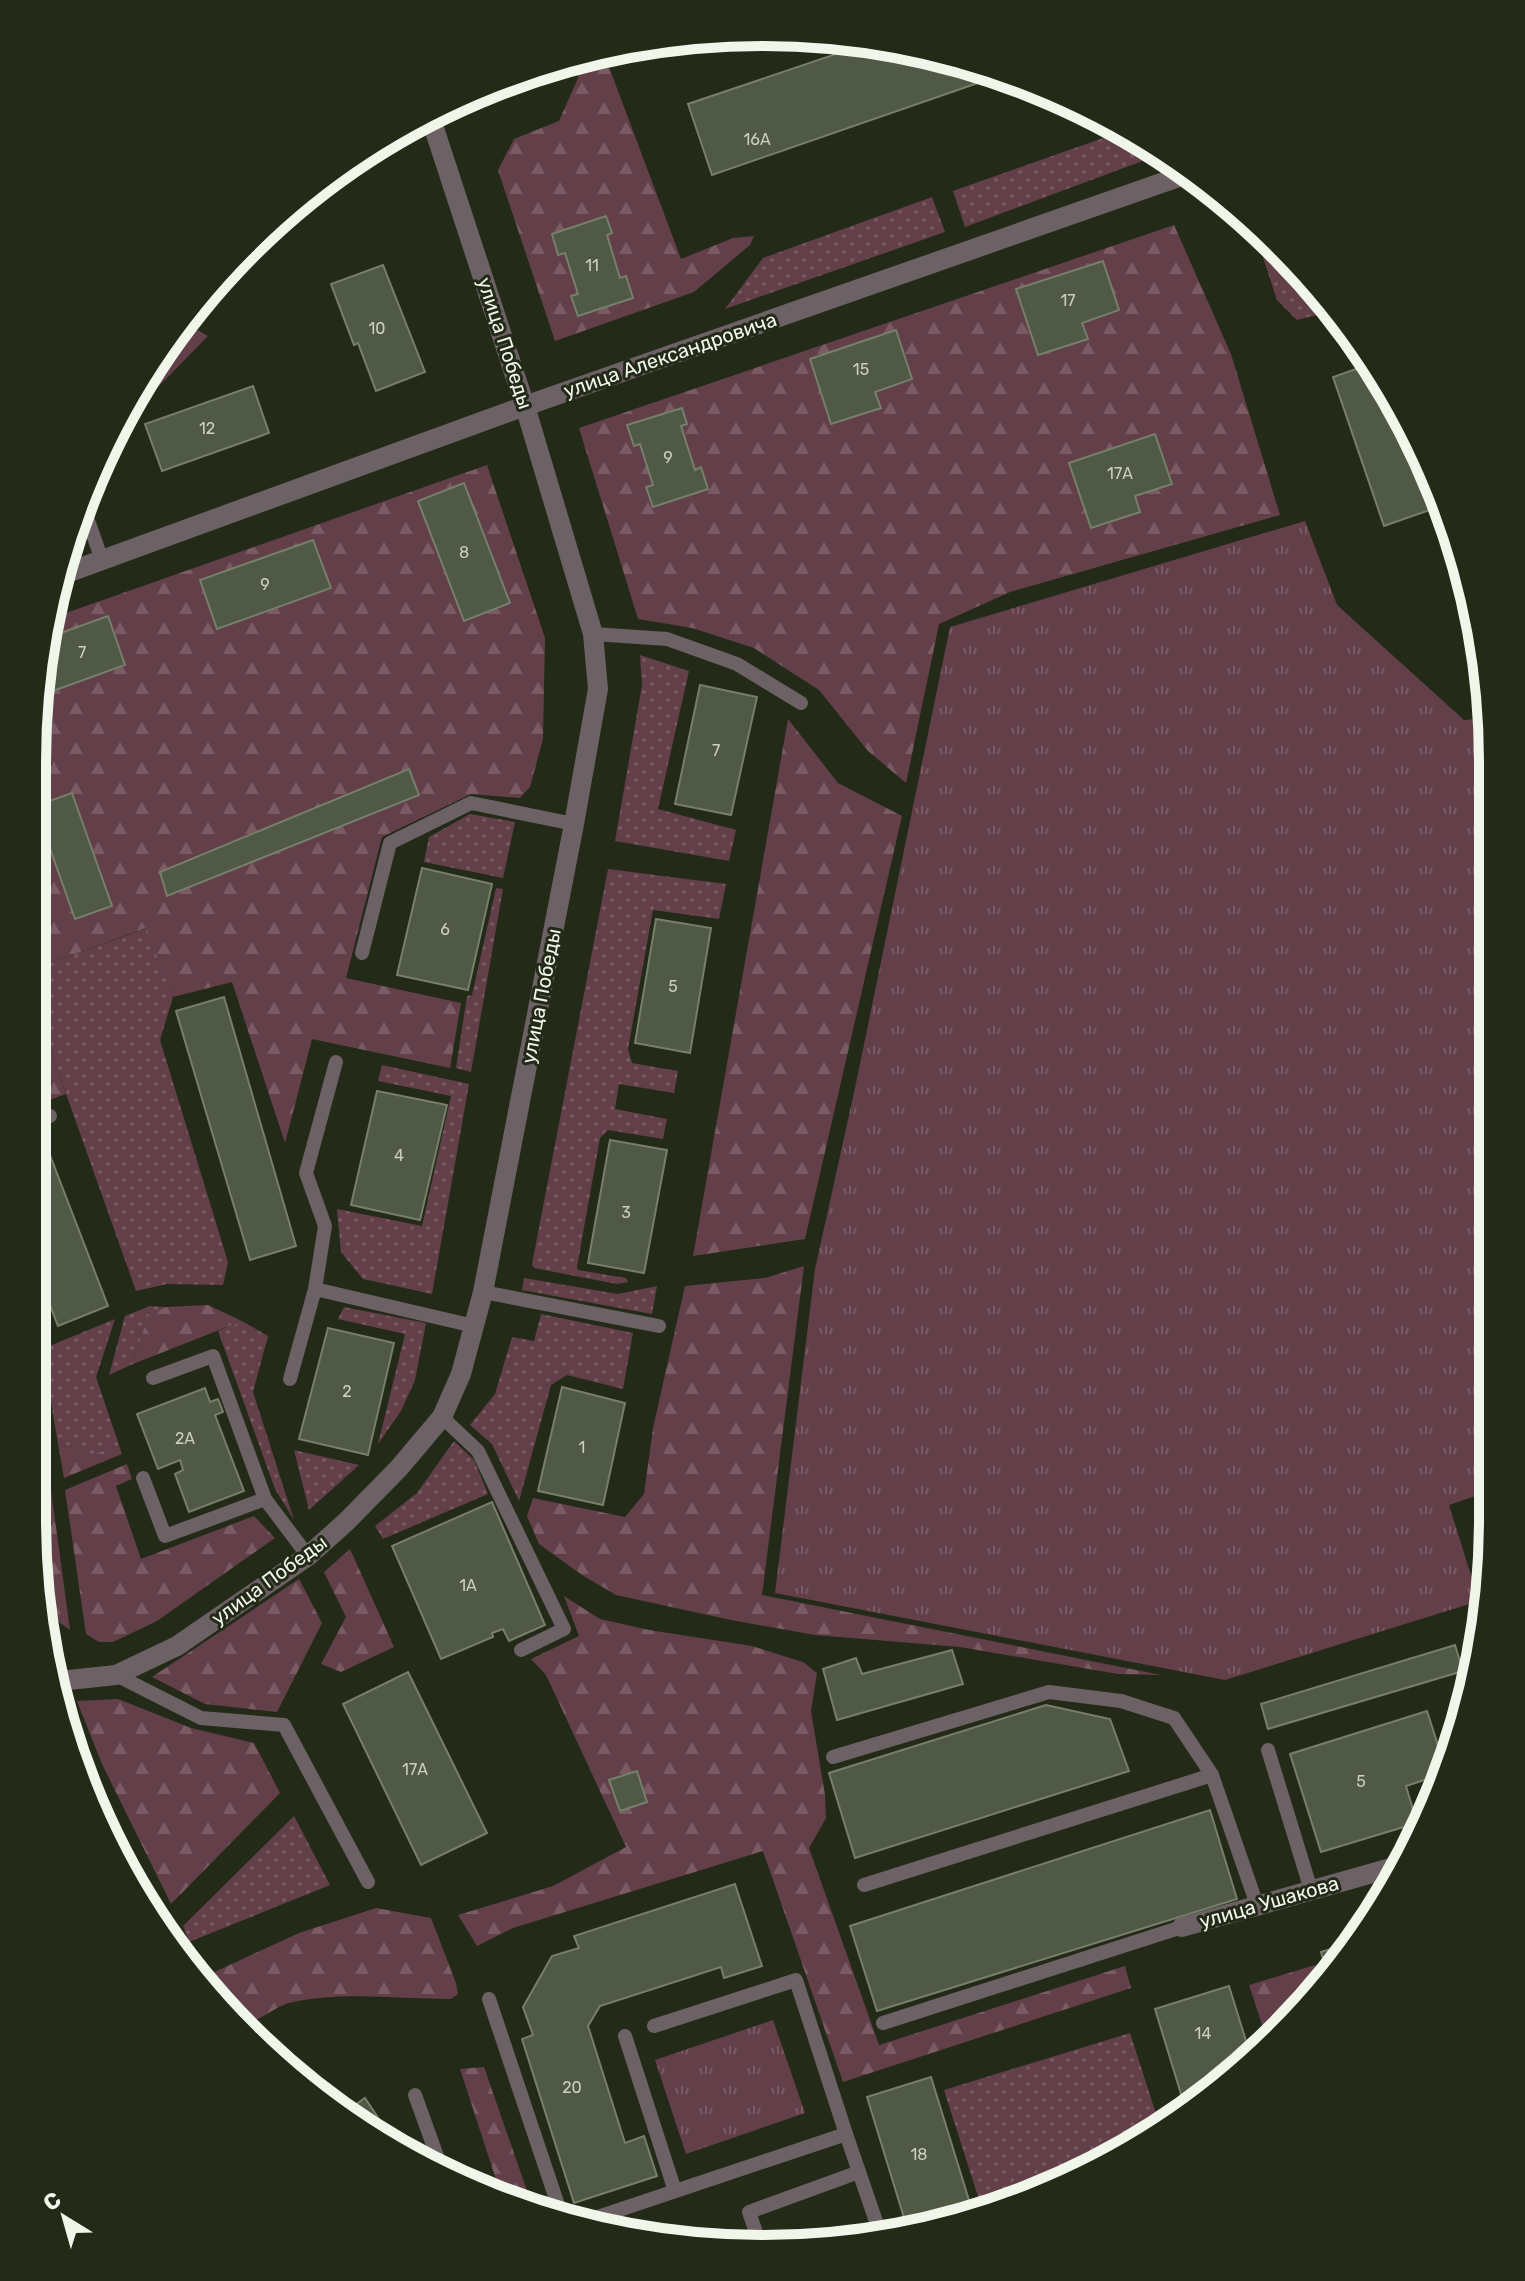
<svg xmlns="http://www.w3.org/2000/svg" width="1525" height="2281" font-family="Rubik,sans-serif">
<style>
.grass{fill:url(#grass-dots)}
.forest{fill:url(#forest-firs)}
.park{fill:url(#park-tufts)}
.building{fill:#505945;stroke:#757f6a;stroke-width:2}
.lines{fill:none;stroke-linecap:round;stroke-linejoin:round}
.service{stroke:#6c6164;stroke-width:14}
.minor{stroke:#6c6164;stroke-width:20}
.labels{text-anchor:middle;stroke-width:6;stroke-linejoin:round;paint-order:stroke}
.number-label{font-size:16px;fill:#c9cfc1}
.street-label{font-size:20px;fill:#f1f6ea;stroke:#232a18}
.rim{fill:none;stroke:#f1f6ea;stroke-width:10}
</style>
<defs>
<pattern id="grass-dots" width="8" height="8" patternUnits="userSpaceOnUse" patternTransform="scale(2)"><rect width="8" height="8" fill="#633f4a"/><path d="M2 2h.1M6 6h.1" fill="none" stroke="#7a5b64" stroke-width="1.8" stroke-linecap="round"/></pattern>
<pattern id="forest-firs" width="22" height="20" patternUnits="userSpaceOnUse" patternTransform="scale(2)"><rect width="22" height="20" fill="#633f4a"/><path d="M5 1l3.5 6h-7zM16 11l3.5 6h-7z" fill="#7a5b64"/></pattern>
<pattern id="park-tufts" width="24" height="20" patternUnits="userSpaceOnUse" patternTransform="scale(2)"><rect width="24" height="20" fill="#633f4a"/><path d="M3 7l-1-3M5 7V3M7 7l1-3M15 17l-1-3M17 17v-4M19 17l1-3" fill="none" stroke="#7a5b64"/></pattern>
</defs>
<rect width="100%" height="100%" fill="#232a18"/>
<g class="grass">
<polygon points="1123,131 1164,153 965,227 953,191"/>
<polygon points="932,197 945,232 725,309 763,258"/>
<polygon points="1252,224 1279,246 1293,264 1307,305 1324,300 1333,311 1297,320 1277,300"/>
<polygon points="640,655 689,671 658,809 736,830 729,861 615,841 642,685"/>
<polygon points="470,814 515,822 503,878 424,862 429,837"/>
<polygon points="608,869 726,884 719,919 653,910 628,1049 632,1063 678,1071 674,1093 619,1084 615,1109 667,1119 663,1139 608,1130 600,1138 577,1267 578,1270 626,1278 628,1282 617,1284 534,1268 532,1264"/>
<polygon points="496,888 503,889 471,1072 456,1068 467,996 472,995"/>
<polygon points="147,928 173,997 160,1040 228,1262 223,1285 167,1284 136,1291 32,998 32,970"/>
<polygon points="382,1065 469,1084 432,1294 363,1279 341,1252 337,1209 422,1226 451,1096 378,1081"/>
<polygon points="524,1278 618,1294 657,1286 652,1314 522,1290"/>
<polygon points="150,1306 166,1307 148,1317 133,1364 109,1375 125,1316"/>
<polygon points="344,1307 426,1323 415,1380 401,1411 378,1444 405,1334 338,1319"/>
<polygon points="541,1314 633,1333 623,1389 567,1375 551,1385 519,1501 492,1444 470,1425 495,1394 512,1337 534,1341"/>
<polygon points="115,1319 96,1377 119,1445 83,1460 75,1447 58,1444 50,1396 35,1352"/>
<polygon points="242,1321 268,1336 253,1392 294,1520 275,1489 218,1331"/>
<polygon points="454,1441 474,1460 488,1494 383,1539 375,1526 417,1493"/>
<polygon points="294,1450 359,1465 309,1510"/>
<polygon points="64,1712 173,1941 171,1941 155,1925 71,1753"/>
<polygon points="294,1816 330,1885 189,1942 183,1926"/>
<polygon points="1130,2033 1160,2126 1127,2151 981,2206 944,2090"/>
</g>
<g class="forest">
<polygon points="603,51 681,259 733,238 754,236 750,245 694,292 555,341 498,170 514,139 559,121 578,78 579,59"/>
<polygon points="1174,225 1231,354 1280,515 1010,592 939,624 906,783 868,751 819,690 754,648 692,628 638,619 579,428"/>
<polygon points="189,325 208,336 116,430 114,430"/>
<polygon points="487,465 545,638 543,739 530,787 520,798 471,794 382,837 346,978 461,1003 450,1068 312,1039 285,1143 232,982 173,997 146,928 32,970 32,763 46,620"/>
<polygon points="788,719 838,783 902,816 805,1239 693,1256"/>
<polygon points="32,998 66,1094 32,1106"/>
<polygon points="804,1266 762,1595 1161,1675 1118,1674 960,1647 815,1635 731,1620 616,1595 582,1575 539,1544 527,1516 533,1498 625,1517 644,1494 653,1428 685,1286 765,1278"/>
<polygon points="208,1305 242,1321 133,1364 148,1316 166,1307"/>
<polygon points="32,1377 38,1395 70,1630 56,1620 32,1433"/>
<polygon points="58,1444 75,1447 83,1459 119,1445 122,1454 64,1478"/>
<polygon points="127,1464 132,1479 116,1486 141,1559 254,1516 275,1538 157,1621 113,1642 99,1642 86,1634 65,1490"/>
<polygon points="350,1549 394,1647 341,1672 321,1664 346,1617 324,1572"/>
<polygon points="299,1579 322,1623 277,1712 205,1704 152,1677"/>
<polygon points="564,1596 600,1619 649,1630 752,1646 803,1662 817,1673 811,1711 825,1795 826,1818 809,1848 879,2045 1125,1966 1131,1988 843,2082 763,1851 513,1928 477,1946 458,1915 553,1886 626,1847 546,1675 531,1659 579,1636"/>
<polygon points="118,1699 191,1728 254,1743 280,1793 171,1904 102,1764 77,1701"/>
<path d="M376,1908L431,1918L456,1983L458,1994L451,1999C399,1999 345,1991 293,2002C277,2005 264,2018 248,2023L215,1988L208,1975L299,1933Z"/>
<polygon points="1315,1965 1319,1979 1279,2035 1272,2040 1265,2034 1249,1985"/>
<polygon points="484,2067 532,2205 502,2198 460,2069"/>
</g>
<g class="park">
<polygon points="1305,521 1337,605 1464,720 1489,718 1493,763 1493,1490 1449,1505 1479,1601 1225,1680 775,1593 815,1269 855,1088 950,627"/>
<polygon points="773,2020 805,2113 686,2154 655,2060"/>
</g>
<g class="building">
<polygon points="851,41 905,46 1001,75 712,175 688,104 854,48"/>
<polygon points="566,63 569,72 504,95 500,83"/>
<polygon points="606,216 612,233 607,235 620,278 626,276 633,298 578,316 571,296 578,294 565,253 558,255 552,234"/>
<polygon points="1103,261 1119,310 1082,323 1088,339 1038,355 1016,289"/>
<polygon points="383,265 425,372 376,391 358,343 354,345 331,284"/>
<polygon points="896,330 912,379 875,392 881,408 831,424 810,359"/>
<polygon points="1373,363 1436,481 1444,505 1384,526 1333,377"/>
<polygon points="253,386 269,433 162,471 145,424"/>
<polygon points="682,408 687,424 681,426 695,470 701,467 708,489 653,507 646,487 653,485 640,444 634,446 627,425"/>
<polygon points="1155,434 1172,484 1135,496 1140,512 1091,528 1069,463"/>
<polygon points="464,483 510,603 464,621 418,501"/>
<polygon points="313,540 331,588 217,629 200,580"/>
<polygon points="108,616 125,665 39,696 44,639"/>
<polygon points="700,685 757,697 731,815 675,804"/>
<polygon points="409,769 419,795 167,896 160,872"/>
<polygon points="72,793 112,906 75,919 35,806"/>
<polygon points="422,868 492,884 468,990 397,975"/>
<polygon points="656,919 711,928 690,1053 635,1043"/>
<polygon points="224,997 296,1246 250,1260 176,1011"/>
<polygon points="377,1091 447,1105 420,1220 351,1205"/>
<polygon points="43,1137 108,1306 58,1326 32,1258 32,1141"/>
<polygon points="610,1140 667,1150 644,1273 588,1263"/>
<polygon points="328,1328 394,1343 368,1455 299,1439"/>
<polygon points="562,1387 625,1403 603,1505 538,1491"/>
<polygon points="205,1388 210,1402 218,1399 223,1412 215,1415 244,1491 189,1512 175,1474 183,1470 180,1460 158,1469 137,1414"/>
<polygon points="492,1502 545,1625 509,1641 503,1629 492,1633 493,1637 441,1659 392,1546"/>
<polygon points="1455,1645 1463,1671 1268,1729 1261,1704"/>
<polygon points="952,1650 963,1684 837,1720 823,1669 856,1658 862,1674"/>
<polygon points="408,1672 487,1833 421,1865 343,1704"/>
<polygon points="1046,1705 1110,1719 1129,1771 855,1858 829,1773"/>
<polygon points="1427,1711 1444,1764 1440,1775 1406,1786 1417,1823 1321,1852 1290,1754"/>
<polygon points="637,1771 647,1802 620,1811 609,1780"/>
<polygon points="1210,1810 1237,1899 877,2011 850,1926"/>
<polygon points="735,1884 762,1966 724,1978 721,1967 600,2006 588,2026 625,2143 644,2136 657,2176 574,2203 522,2039 533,2035 523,2007 552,1956 579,1948 574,1936"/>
<polygon points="1344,1945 1326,1969 1321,1952"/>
<polygon points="1229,1986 1251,2057 1185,2107 1155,2009"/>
<polygon points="931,2077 972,2210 909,2234 867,2097"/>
<polygon points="365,2098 395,2143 344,2113"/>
<polygon points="722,2231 727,2247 714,2247 688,2241"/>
</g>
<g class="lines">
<g class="service">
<polyline points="84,509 102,560"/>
<polyline points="593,634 667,639 737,664 801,703"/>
<polyline points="362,953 390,843 471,803 574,824"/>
<polyline points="32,1123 50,1116"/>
<polyline points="315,1289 325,1226 306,1173 336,1062"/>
<polyline points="483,1292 659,1326"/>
<polyline points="153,1378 213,1356 265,1499 308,1556"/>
<polyline points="290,1379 315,1289 474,1326"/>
<polyline points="442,1417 478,1451 564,1629 521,1650"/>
<polyline points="143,1478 165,1536 265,1499"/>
<polyline points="116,1675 201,1718 284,1725 368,1882"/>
<polyline points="1268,1750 1311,1890"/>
<polyline points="833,1757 1049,1692 1121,1701 1174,1718 1212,1775 1257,1905"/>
<polyline points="864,1885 1212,1775"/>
<polyline points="489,1999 560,2211"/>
<polyline points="883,2023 1182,1927"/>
<polyline points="654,2026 796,1980 846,2134"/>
<polyline points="625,2036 675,2191"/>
<polyline points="415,2095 442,2170"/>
<polyline points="592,2219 846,2134 881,2236"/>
<polyline points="760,2244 749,2212 859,2172"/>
</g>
<g class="minor">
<polyline points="61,575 525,406 1190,173"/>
<polyline points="59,1681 116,1675 177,1646 308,1556 347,1521 399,1468 442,1417 461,1374 483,1292 574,824 598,689 593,634 525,406 430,116"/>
<polyline points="1182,1927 1401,1865"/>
</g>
</g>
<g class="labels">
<g class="number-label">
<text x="757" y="145">16А</text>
<text x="592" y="271">11</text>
<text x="1068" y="306">17</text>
<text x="377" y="334">10</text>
<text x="861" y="375">15</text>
<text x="207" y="434">12</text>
<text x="668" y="463">9</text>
<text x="1120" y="479">17А</text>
<text x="464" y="558">8</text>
<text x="265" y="590">9</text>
<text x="82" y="658">7</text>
<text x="716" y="756">7</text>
<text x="445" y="935">6</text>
<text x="673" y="992">5</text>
<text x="399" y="1161">4</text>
<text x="626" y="1218">3</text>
<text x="347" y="1397">2</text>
<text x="185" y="1444">2А</text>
<text x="582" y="1453">1</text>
<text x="468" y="1591">1А</text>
<text x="415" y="1775">17А</text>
<text x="1361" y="1787">5</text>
<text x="1203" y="2039">14</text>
<text x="572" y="2093">20</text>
<text x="919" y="2160">18</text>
</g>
<g class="street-label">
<text transform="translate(505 343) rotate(72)" y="7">улица Победы</text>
<text transform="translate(670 355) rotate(-19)" y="7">улица Александровича</text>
<text transform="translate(541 996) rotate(-79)" y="7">улица Победы</text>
<text transform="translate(269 1580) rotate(-36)" y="7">улица Победы</text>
<text transform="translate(1269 1902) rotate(-16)" y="7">улица Ушакова</text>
</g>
</g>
<path d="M0 0H1525V2281H0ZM762 46H763A716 716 0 0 1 1479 762V1519A716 716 0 0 1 763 2235H762A716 716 0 0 1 46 1519V762A716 716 0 0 1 762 46Z" fill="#232a18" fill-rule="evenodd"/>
<path class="rim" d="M762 46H763A716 716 0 0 1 1479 762V1519A716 716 0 0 1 763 2235H762A716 716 0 0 1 46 1519V762A716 716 0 0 1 762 46Z"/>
<g transform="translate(64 2217) rotate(323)" stroke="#232a18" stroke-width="6" paint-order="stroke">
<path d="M0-6L14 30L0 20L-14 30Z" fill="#f1f6ea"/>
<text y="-12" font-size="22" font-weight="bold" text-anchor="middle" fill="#f1f6ea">С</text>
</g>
</svg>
